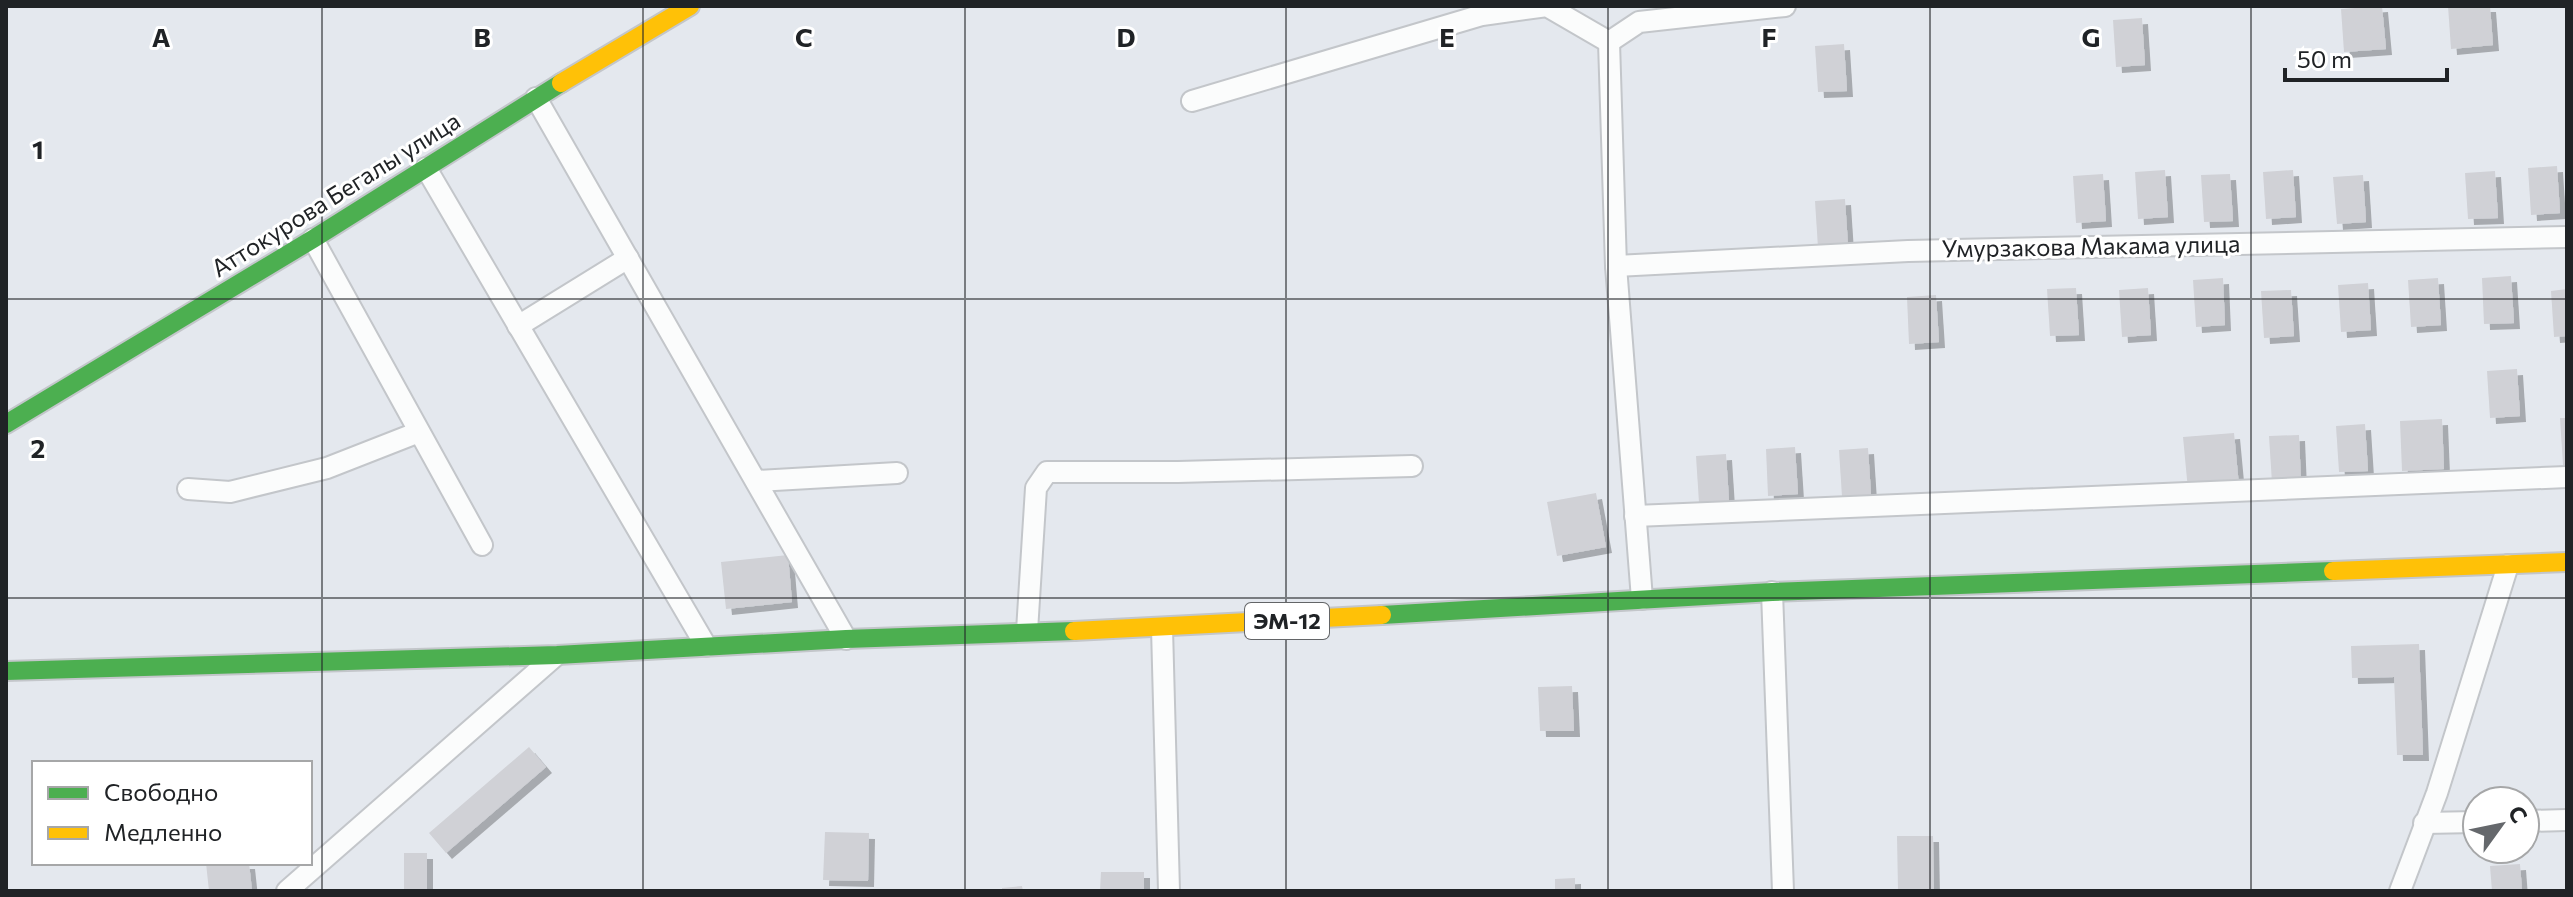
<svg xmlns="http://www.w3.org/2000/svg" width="2573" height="897" font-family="Commissioner,sans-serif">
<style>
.building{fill:#d0d1d6;filter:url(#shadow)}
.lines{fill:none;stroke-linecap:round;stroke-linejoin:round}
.street-casing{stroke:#c3c6ca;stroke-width:24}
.fast-casing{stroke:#c3c6ca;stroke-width:22}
.slow-casing{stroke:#c3c6ca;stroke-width:22}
.street{stroke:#fbfcfc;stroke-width:20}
.fast{stroke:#4caf50;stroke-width:18}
.slow{stroke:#ffc107;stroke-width:18}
.grid{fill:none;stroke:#202326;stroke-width:2;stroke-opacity:0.55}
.labels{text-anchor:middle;stroke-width:6;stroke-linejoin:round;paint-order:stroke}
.shield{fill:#fff;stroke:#636567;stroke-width:2}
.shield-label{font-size:22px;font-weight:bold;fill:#202326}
.street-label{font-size:24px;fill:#202326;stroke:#fff}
.grid-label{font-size:26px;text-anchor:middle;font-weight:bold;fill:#202326;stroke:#fff;stroke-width:6;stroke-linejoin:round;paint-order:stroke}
</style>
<defs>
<filter id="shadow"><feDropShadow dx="6" dy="6" stdDeviation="0" flood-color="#0004"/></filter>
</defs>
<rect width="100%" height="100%" fill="#e4e8ee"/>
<g class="building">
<polygon points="2382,6 2386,49 2344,52 2341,9"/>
<polygon points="2448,6 2490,6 2493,45 2451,49"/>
<polygon points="2142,18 2145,65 2116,67 2113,20"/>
<polygon points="1844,44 1847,91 1818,92 1815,46"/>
<polygon points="2557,166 2560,213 2531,215 2528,168"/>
<polygon points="2165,170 2168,217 2138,219 2135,172"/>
<polygon points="2293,170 2296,217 2266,219 2263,172"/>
<polygon points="2495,171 2498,218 2468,219 2465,173"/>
<polygon points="2103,174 2106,221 2076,223 2073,176"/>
<polygon points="2230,174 2233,221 2204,222 2201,175"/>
<polygon points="2363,175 2366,222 2337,224 2333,177"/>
<polygon points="1845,199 1848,246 1818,248 1815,201"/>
<polygon points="2511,276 2514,323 2484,324 2482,278"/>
<polygon points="2223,278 2225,325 2196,327 2193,280"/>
<polygon points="2438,278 2441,325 2411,327 2408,280"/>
<polygon points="2368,283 2371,330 2341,332 2338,285"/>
<polygon points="2076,288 2079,335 2050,336 2047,289"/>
<polygon points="2148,288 2151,335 2122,337 2119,290"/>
<polygon points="2567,289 2567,336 2554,337 2551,291"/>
<polygon points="2291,290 2294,336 2264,338 2261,291"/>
<polygon points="1936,295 1939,342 1909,344 1907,297"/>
<polygon points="2517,369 2520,416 2490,418 2487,371"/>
<polygon points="2560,418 2567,418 2567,465 2563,465"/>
<polygon points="2442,419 2444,469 2402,471 2400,421"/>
<polygon points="2365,424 2368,471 2339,472 2336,426"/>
<polygon points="2234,433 2239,486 2188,490 2183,437"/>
<polygon points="2299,435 2301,482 2272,483 2269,436"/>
<polygon points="1795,447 1798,494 1768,496 1766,449"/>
<polygon points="1868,448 1871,495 1842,497 1839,450"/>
<polygon points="1726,454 1729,501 1699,503 1696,456"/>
<polygon points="1596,493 1606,547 1557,556 1547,502"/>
<polygon points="788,555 792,602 726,609 721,562"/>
<polygon points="2419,644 2423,755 2397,755 2394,677 2352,678 2351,646"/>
<polygon points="1572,686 1574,731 1540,731 1538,687"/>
<polygon points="529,747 546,767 446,853 429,833"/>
<polygon points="825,832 869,833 868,881 823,880"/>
<polygon points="1897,836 1933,836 1934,891 1898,891"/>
<rect x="404" y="853" width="23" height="38"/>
<polygon points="206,863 249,863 252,891 209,891"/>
<polygon points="2520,864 2522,891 2492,891 2490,866"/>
<polygon points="1101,872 1144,872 1144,891 1100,891"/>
<polygon points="1575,878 1575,891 1555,891 1555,879"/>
<polygon points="1022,886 1023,891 1002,891 1002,888"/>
</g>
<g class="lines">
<defs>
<g id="street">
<polyline points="1609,42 1639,22 1785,6"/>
<polyline points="536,98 846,639"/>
<polyline points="1192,101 1482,15 1547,6 1609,42 1616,266 1642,599"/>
<polyline points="426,168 706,646"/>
<polyline points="313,239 482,545"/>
<polyline points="1616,266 1908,251 2567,237"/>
<polyline points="518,326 628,258"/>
<polyline points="756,481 897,473"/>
<polyline points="188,489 230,492 327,468 419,432"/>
<polyline points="1635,516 2567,477"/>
<polyline points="1772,592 1783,891"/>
<polyline points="1162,628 1169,891"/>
<polyline points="1027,631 1036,488 1047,472 1178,472 1412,466"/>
<polyline points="2525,821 2567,820"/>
<polyline points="2424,823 2477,822"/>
<polyline points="287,891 554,657"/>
<polyline points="2400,891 2437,793 2508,565"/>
</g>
<g id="fast">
<polyline points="6,424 313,239 561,83"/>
<polyline points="1382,615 1772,592 2333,571"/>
<polyline points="6,671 557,655 846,639 1074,631"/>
</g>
<g id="slow">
<polyline points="561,83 690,6"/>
<polyline points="2333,571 2567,562"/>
<polyline points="1074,631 1382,615"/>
</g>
</defs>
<use href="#street" class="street-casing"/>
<use href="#fast" class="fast-casing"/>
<use href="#slow" class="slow-casing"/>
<use href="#street" class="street"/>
<use href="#fast" class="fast"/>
<use href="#slow" class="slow"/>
</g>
<path class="grid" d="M322,6V891M643,6V891M965,6V891M1286,6V891M1608,6V891M1930,6V891M2251,6V891M6,299H2567M6,598H2567"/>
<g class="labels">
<rect class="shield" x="1245" y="603" width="84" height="36" rx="6"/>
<g class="shield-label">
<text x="1287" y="629">ЭМ-12</text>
</g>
<g class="street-label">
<text transform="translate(336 195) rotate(-32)" y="8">Аттокурова Бегалы улица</text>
<text transform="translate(2091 247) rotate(-1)" y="8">Умурзакова Макама улица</text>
</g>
</g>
<g class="grid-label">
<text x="161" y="47">A</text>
<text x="482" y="47">B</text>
<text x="804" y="47">C</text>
<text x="1126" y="47">D</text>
<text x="1447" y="47">E</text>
<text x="1769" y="47">F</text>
<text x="2091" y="47">G</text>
<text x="38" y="159">1</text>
<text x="38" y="458">2</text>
</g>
<rect width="2573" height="897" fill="none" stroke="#202326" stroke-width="16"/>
<rect x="32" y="761" width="280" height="104" fill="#ffffff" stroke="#a6a7a8" stroke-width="2"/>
<rect x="48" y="787" width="40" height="12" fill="#4caf50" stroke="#a6a7a8" stroke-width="2"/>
<text x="104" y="801" font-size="24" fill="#202326">Свободно</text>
<rect x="48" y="827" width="40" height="12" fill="#ffc107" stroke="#a6a7a8" stroke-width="2"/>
<text x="104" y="841" font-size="24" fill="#202326">Медленно</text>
<g transform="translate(2501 825) rotate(57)"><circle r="38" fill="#ffffff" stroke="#a6a7a8" stroke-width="2"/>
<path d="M0-6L14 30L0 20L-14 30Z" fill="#65686c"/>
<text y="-12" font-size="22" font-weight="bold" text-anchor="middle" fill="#202326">С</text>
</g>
<path d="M2285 68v12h162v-12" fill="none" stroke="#202326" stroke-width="4"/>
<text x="2297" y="68" font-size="24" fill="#202326" stroke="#ffffff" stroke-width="6" paint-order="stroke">50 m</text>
</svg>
